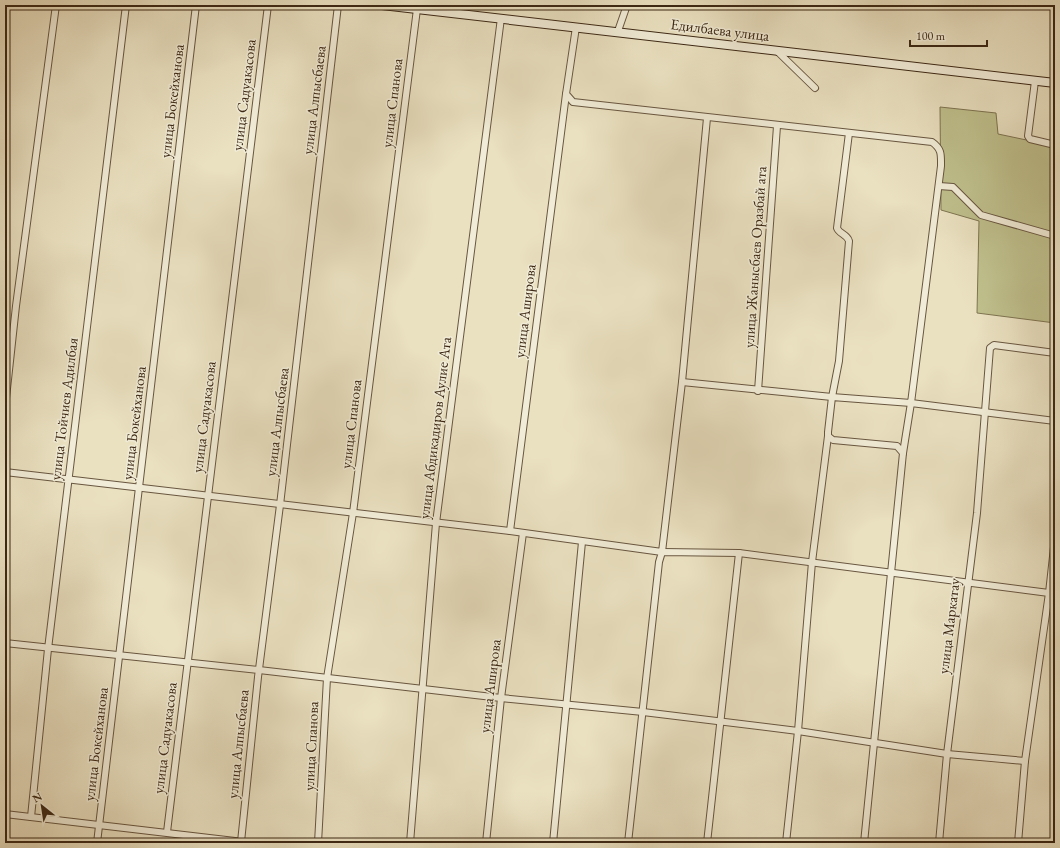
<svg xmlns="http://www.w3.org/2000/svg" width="1060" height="848" font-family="'EB Garamond',serif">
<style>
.green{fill:#bfc08d;stroke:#7e7451}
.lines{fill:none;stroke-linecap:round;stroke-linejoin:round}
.street-casing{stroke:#685640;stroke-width:8}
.secondary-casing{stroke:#3c2815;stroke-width:10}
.street{stroke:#f1ecd7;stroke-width:6}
.secondary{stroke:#f1ecd7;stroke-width:8}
.labels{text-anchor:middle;stroke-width:3;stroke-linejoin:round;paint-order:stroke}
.street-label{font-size:15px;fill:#3c2815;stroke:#f1ecd7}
</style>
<rect width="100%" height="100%" fill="#eae1c1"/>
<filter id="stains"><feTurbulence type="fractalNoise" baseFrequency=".005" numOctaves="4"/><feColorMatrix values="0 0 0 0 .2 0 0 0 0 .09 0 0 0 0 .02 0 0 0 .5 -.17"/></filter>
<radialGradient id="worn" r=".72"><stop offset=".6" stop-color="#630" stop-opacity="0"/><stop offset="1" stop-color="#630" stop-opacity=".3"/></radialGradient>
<polygon class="green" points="940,107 996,113 998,134 1055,146 1055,323 977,313 979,221 941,210"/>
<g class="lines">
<defs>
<g id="street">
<polyline points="714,5 718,6"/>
<path d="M576,27L566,94L573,102L932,142C942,149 941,155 941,166L911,403L832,397L828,432V436L833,440L897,446L903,453L864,843"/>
<polyline points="618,31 627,5"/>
<polyline points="777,51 815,88"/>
<polyline points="1035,81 1028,136 1030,139 1055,145"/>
<polyline points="939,186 953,187 981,215 1055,236"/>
<path d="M682,382L832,397L839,361L849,241C847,234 839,234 837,228L849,133"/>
<polyline points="758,391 777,126"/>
<polyline points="5,407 16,306 56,5"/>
<polyline points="903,453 911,403 1055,421"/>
<polyline points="5,472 510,531 662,552 682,382 707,118"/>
<polyline points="510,531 566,94"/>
<polyline points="5,643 259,670 501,698 643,712 798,731 947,754 1025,761"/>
<polyline points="5,814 252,843"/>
<polyline points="31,817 48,649 126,5"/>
<polyline points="167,832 268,5"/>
<polyline points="241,842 258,677 280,505 338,5"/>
<polyline points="97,843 196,5"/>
<polyline points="318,843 327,678 353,513 417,9"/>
<polyline points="410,843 436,523 501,18"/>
<polyline points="486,843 501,698 523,533"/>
<polyline points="553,843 582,542"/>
<polyline points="628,843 659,562 662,552 739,553 1049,593"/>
<polyline points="707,843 739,553"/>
<polyline points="786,843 798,731 812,562 828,436"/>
<polyline points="939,843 947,754 977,513 990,348 994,345 1055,353"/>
<polyline points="1018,843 1025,761 1049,593 1055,538"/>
</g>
<polyline id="secondary" points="382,5 1055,83"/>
</defs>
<use href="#street" class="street-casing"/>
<use href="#secondary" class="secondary-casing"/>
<use href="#street" class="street"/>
<use href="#secondary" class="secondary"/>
</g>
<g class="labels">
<g class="street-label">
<text transform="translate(720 30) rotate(7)" y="5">Едилбаева улица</text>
<text transform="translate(244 95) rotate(-83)" y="5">улица Садуакасова</text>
<text transform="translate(314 100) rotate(-83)" y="5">улица Алпысбаева</text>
<text transform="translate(172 101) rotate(-83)" y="5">улица Бокейханова</text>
<text transform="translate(392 103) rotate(-83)" y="5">улица Спанова</text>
<text transform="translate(755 257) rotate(-86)" y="5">улица Жанысбаев Оразбай ата</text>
<text transform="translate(525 311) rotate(-83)" y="5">улица Аширова</text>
<text transform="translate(64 409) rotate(-83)" y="5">улица Тойчиев Адилбая</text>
<text transform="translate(204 417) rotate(-83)" y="5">улица Садуакасова</text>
<text transform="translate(277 422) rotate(-83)" y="5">улица Алпысбаева</text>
<text transform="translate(134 423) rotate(-83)" y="5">улица Бокейханова</text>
<text transform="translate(351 424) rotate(-83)" y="5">улица Спанова</text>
<text transform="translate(435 428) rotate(-83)" y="5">улица Абдикадиров Аулие Ата</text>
<text transform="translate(949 626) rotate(-83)" y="5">улица Маркатау</text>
<text transform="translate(490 686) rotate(-83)" y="5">улица Аширова</text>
<text transform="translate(165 738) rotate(-83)" y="5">улица Садуакасова</text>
<text transform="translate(96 744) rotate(-83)" y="5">улица Бокейханова</text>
<text transform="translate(238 744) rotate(-84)" y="5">улица Алпысбаева</text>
<text transform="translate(311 746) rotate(-87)" y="5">улица Спанова</text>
</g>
</g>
<rect width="1060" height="848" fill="none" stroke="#eae1c1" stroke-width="20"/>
<rect x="6" y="6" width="1048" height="836" fill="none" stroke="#3c2815" stroke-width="2"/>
<rect x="10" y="10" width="1040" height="828" fill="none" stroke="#3c2815"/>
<g transform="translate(42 806) rotate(330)" stroke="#f1ecd7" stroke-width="3" paint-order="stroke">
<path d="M0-3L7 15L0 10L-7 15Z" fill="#3c2815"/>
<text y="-6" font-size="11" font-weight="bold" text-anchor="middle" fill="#3c2815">N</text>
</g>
<path d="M910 40v6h77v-6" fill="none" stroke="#3c2815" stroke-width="2"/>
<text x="916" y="40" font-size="12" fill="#3c2815" stroke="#f1ecd7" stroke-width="3" paint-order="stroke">100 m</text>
<rect width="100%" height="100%" filter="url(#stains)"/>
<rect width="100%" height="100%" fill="url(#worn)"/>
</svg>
